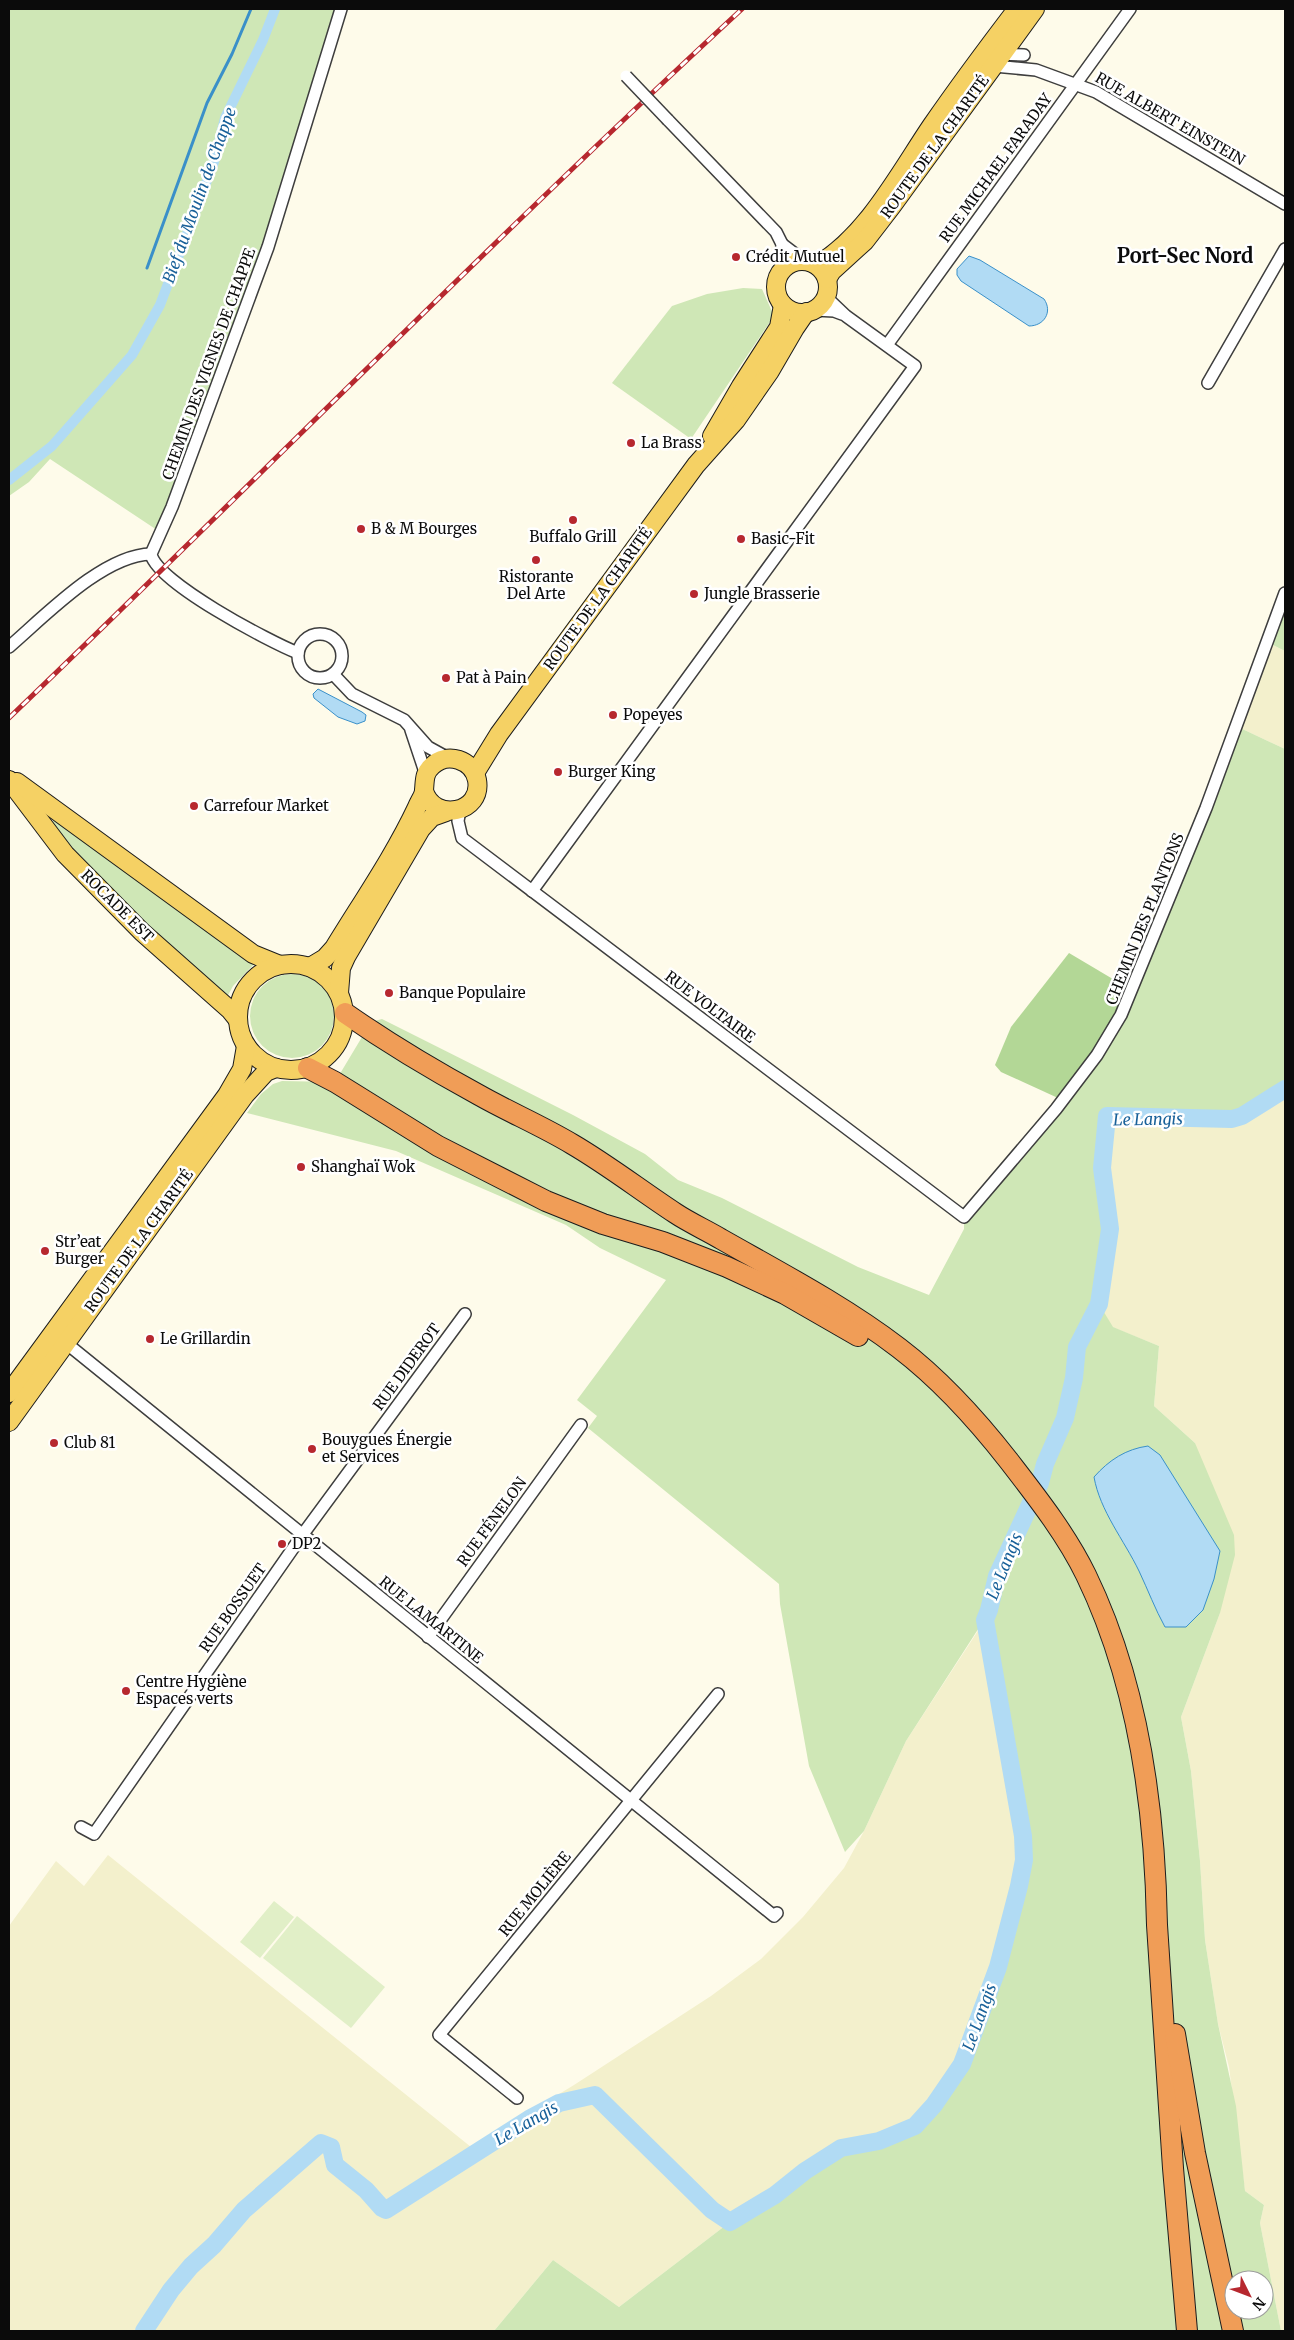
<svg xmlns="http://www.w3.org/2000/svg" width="1294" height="2340" font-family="Merriweather,serif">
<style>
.farmland{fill:#f3f0cc}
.green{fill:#cfe7b6;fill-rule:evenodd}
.forest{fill:#b3d796}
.pitch{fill:#e1efc7}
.water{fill:#b1dbf4;stroke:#3a90c9}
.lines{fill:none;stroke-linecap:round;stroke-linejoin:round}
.stream{stroke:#3a90c9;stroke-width:3}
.canal{stroke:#b1dbf4;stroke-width:10}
.river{stroke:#b1dbf4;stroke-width:18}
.street-casing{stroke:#3e3e3e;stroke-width:14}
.primary-casing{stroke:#1c1c1c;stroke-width:20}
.highway-casing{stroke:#1c1c1c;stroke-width:22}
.street{stroke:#fff;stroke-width:11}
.primary{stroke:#f5d164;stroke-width:18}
.highway{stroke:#f09d57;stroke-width:20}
.rail-casing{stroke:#b7282f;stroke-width:5}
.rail{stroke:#fff;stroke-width:3;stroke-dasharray:9;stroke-linecap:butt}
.street-bridge-casing{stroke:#3e3e3e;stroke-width:14;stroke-linecap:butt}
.street-bridge{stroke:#fff;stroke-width:11}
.poi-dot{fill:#b7282f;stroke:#fff;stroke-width:2}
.labels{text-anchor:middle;stroke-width:5;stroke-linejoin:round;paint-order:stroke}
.street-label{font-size:15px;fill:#0b0b0b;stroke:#fff}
.poi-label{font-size:15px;fill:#0b0b0b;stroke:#fff;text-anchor:start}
.water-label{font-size:16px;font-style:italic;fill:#196199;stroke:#fff}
.district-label{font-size:20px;font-weight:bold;fill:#0b0b0b;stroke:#fff}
</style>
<rect width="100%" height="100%" fill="#fefbea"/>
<g class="farmland">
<polygon points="1267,642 1285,651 1285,749 1236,726"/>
<polygon points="1285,1089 1285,2331 1281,2331 1260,2223 1264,2205 1245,2191 1229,2067 1218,2024 1205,1940 1200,1861 1191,1771 1181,1717 1220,1613 1195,1443 1154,1406 1159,1346 1112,1327 1099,1304 1110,1229 1102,1168 1107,1116 1232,1119 1242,1116"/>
<polygon points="985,1620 1023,1836 1024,1860 998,1967 976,2029 962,2064 934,2105 915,2126 879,2141 841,2148 805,2171 774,2195 730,2222 619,2307 553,2260 494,2331 9,2331 9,1926 56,1861 84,1886 108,1855 471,2147 574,2085 711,1996 761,1959 803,1917 844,1868 864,1831 906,1741"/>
</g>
<g class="green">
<polygon points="9,9 341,9 268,247 160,532 50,459 29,482 9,496"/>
<polygon points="743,288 762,289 774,316 691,439 612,383 672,306 707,294"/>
<polygon points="1285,593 1285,651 1267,642"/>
<path d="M1236,726L1285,749V1089L1242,1116L1232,1119L1107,1116L1102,1168L1110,1229L1099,1304L1113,1327L1159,1346L1154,1406L1195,1443L1234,1535L1235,1555L1220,1613L1181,1717L1191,1771L1200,1861L1205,1940L1218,2024L1236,2106L1245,2191L1264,2205L1260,2223L1281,2331H494L553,2260L619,2307L730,2222L774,2195L805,2171L841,2148L879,2141L915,2126L934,2105L962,2064L998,1967L1019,1886L1024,1860L1023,1836L992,1653L984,1620L906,1741L864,1831L845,1852L809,1766L780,1604L779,1584L588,1428L597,1416L577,1400L666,1280L600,1248L566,1225L396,1151L247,1113L261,1094L273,1084L282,1081L335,1082L371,1022L382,1019L573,1115L645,1154L678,1180L722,1198L858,1267L929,1295L964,1229V1217L1110,1035ZM1234,2280H1264V2310H1234Z"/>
<polygon points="58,816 256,962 233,986 226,999 163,946 48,826"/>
<circle cx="292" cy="1016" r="42"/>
</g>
<polygon class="forest" points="1069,953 1128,988 1106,1033 1058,1098 1001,1072 995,1065 1011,1027"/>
<g class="pitch">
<polygon points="274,1901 294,1917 260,1958 240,1942"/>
<polygon points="297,1916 385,1987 351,2028 263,1958"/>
</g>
<g class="water">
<path d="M969,256L980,260L1044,299C1053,312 1044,326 1029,326L961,281L957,275V269Z"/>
<polygon points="318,689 362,712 366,715 365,721 357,724 338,717 314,698 313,694"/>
<path d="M1148,1446L1160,1455L1220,1551L1214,1579L1203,1610L1186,1627H1165C1155,1609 1148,1590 1139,1571C1124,1540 1100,1511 1094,1477C1109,1460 1126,1449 1148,1446Z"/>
</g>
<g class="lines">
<polyline class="stream" points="147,268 207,103 232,54 251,9"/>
<polyline class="canal" points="9,480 52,446 132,355 160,305 214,162 225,118 263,40 275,9"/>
<polyline class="river" points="144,2331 171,2290 191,2266 214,2245 244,2210 321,2143 331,2147 335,2165 366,2190 382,2208 386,2210 529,2119 559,2103 595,2095 712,2210 730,2222 775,2195 805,2171 841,2148 879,2141 915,2126 934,2105 962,2064 998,1967 1019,1886 1024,1860 1023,1836 985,1620 989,1610 997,1576 1040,1483 1045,1464 1065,1418 1074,1378 1077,1347 1099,1304 1110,1229 1102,1168 1107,1116 1232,1119 1242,1116 1285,1089"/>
<defs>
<g id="street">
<polyline points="998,54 1024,55"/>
<polyline points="994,66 1036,70 1096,92 1285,204"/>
<polyline points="668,120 776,232 782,244 781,271"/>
<polyline points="782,244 803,260"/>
<polyline points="815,310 834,311 842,314"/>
<polyline points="887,345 1130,9"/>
<polyline points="1208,383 1285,249"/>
<circle cx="320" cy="656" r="22"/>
<path d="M9,647C45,616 103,555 151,554"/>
<path d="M298,653C270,642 156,582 151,554L172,507L268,247L341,9"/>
<polyline points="333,674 352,694 404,720 428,747 448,758"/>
<polyline points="411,730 426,775"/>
<polyline points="460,810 458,821 462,838 964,1217 1056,1109 1097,1055 1121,1015 1206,808 1285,593"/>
<polyline points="532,891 915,366 846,316 826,297"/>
<polyline points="66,1343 774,1916 777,1913"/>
<polyline points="428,1637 581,1425"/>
<polyline points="81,1827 94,1834 303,1534 465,1314"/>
<polyline points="517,2098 439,2035 718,1694"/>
</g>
<g id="primary">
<circle cx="802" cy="287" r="26"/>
<path d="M817,265C867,236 900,172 932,125C959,86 988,47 1017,9"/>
<polyline points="827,279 832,271 865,241 892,206 1035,9"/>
<polyline points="712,436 741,386 779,327 783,305"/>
<polyline points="475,773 499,734 696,465 736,420 770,371 795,328 806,312"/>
<polyline points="9,780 65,854 142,932 230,1010 238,1020"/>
<polyline points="17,782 253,954 280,965"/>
<circle cx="291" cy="1017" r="53"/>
<path d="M310,967L325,958L334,948C362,902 394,856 417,807C419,802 424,795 424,790C425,780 424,773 432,766C447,751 473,760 477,780C483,813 434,823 424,791"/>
<polyline points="339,993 341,968 346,957 421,829 432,817 446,812"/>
<polyline points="9,1393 227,1095 242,1069 246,1046"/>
<polyline points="9,1422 245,1095 266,1072 276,1068"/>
</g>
<g id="highway">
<path d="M345,1013C388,1043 433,1070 479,1095C509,1112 542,1126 572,1144C608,1165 640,1190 675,1213C690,1223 706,1230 721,1239C781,1273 844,1306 899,1348C941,1380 977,1420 1009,1461C1036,1496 1066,1534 1086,1575C1138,1682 1155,1806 1157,1925L1173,2168L1187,2331"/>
<polyline points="308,1068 335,1082 438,1146 546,1201 603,1224 663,1242 727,1267 785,1294 858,1336"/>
<polyline points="1175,2034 1195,2153 1233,2331"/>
</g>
</defs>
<use href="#street" class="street-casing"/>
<use href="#primary" class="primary-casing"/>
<use href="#highway" class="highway-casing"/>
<use href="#street" class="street"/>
<use href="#primary" class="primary"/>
<use href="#highway" class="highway"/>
<defs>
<path id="rail" d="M9,718C254,483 492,240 742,9"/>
</defs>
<use href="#rail" class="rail-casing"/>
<use href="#rail" class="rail"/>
<defs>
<polyline id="street-bridge" points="626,76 668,120"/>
</defs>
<use href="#street-bridge" class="street-bridge-casing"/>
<use href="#street-bridge" class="street-bridge"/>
</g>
<g class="poi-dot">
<circle cx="736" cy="257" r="5"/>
<circle cx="631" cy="443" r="5"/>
<circle cx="573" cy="520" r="5"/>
<circle cx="361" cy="529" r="5"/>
<circle cx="741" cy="539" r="5"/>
<circle cx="536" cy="560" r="5"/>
<circle cx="694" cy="594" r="5"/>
<circle cx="446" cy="678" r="5"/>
<circle cx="613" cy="715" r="5"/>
<circle cx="558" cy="772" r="5"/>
<circle cx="194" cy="806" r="5"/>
<circle cx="389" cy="993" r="5"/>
<circle cx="301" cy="1167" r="5"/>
<circle cx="45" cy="1251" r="5"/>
<circle cx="150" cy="1339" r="5"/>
<circle cx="54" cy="1443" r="5"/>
<circle cx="312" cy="1449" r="5"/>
<circle cx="282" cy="1544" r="5"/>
<circle cx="126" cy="1691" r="5"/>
</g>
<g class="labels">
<g class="street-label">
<text transform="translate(1170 119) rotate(30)" y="5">RUE ALBERT EINSTEIN</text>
<text transform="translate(935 147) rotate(-54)" y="5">ROUTE DE LA CHARITÉ</text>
<text transform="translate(996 168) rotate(-54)" y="5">RUE MICHAEL FARADAY</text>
<text transform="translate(209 364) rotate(-70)" y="5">CHEMIN DES VIGNES DE CHAPPE</text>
<text transform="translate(598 599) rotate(-54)" y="5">ROUTE DE LA CHARITÉ</text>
<text transform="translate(117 906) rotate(45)" y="5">ROCADE EST</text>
<text transform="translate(1145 919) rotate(-68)" y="5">CHEMIN DES PLANTONS</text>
<text transform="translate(710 1007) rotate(37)" y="5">RUE VOLTAIRE</text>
<text transform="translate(139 1241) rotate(-54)" y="5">ROUTE DE LA CHARITÉ</text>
<text transform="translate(407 1367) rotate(-54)" y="5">RUE DIDEROT</text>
<text transform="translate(492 1522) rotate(-54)" y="5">RUE FÉNELON</text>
<text transform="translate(233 1608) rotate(-55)" y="5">RUE BOSSUET</text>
<text transform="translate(431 1620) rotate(39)" y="5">RUE LAMARTINE</text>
<text transform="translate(535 1894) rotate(-51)" y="5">RUE MOLIÈRE</text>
</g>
<g class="poi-label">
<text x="746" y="262">Crédit Mutuel</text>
<text x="641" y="448">La Brass</text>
<text x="371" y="534">B &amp; M Bourges</text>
<text x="573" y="542" text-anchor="middle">Buffalo Grill</text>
<text x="751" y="544">Basic-Fit</text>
<text x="536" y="582" text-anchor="middle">Ristorante<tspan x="536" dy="17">Del Arte</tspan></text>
<text x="704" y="599">Jungle Brasserie</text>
<text x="456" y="683">Pat à Pain</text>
<text x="623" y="720">Popeyes</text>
<text x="568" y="777">Burger King</text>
<text x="204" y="811">Carrefour Market</text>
<text x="399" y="998">Banque Populaire</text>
<text x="311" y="1172">Shanghaï Wok</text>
<text x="55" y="1247">Str’eat<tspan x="55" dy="17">Burger</tspan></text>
<text x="160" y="1344">Le Grillardin</text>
<text x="322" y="1445">Bouygues Énergie<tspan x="322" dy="17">et Services</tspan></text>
<text x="64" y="1448">Club 81</text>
<text x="292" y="1549">DP2</text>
<text x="136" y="1687">Centre Hygiène<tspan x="136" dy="17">Espaces verts</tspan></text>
</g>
<g class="water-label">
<text transform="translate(199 195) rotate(-70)" y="6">Bief du Moulin de Chappe</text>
<text transform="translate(1148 1119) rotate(-1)" y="6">Le Langis</text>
<text transform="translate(1004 1566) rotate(-68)" y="6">Le Langis</text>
<text transform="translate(979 2017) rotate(-70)" y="6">Le Langis</text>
<text transform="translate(526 2123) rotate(-30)" y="6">Le Langis</text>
</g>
<g class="district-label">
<text x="1185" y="263">Port-Sec Nord</text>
</g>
</g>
<rect width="1294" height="2340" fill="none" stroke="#0b0b0b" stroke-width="20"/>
<g transform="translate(1249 2295) rotate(132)"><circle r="24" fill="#ffffff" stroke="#9d9d9d"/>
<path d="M0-4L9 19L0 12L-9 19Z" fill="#b7282f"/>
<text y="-8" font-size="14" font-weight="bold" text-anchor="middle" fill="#0b0b0b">N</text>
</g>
</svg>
